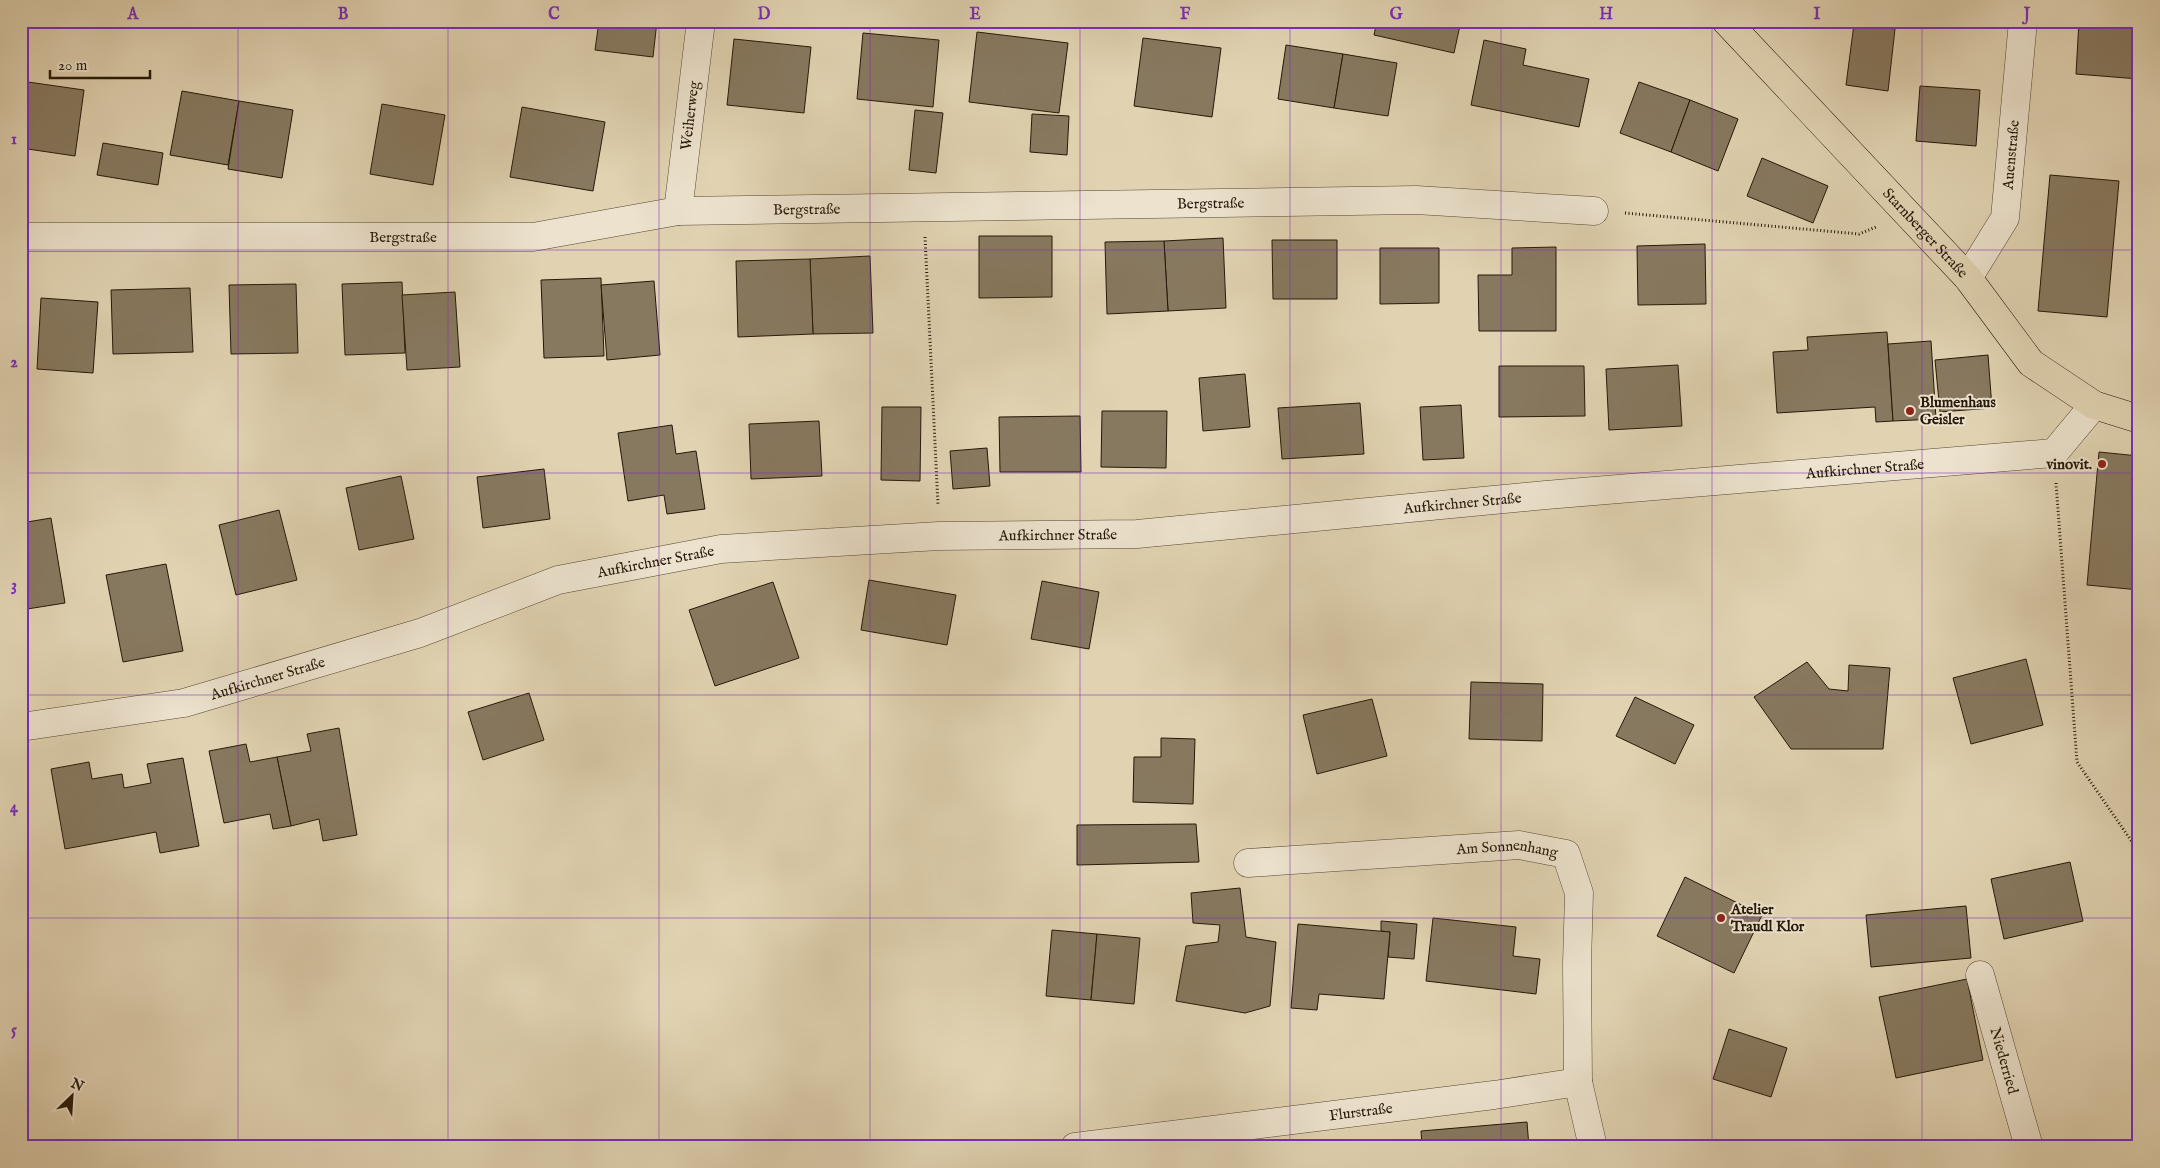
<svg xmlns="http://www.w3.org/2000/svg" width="2160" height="1168" font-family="'IM FELL English',serif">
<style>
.building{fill:#877960;stroke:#251808}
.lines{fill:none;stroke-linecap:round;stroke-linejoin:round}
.minor-casing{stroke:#544732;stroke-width:29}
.major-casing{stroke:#251808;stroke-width:29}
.path{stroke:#251808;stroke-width:3;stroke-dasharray:1 2.5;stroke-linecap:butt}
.minor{stroke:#ece2cd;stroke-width:28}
.major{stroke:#e1d3b2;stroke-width:28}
.grid{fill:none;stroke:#7b2cbf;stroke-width:1;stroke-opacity:0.55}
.poi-dot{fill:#8f2418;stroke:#ece2cd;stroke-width:2}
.labels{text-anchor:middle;stroke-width:4;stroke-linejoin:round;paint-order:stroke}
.street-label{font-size:15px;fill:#251808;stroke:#ece2cd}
.poi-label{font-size:15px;font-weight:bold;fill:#251808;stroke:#ece2cd;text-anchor:start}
.neatline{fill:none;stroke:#7b2cbf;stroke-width:2}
.grid-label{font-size:16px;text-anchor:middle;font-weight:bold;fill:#7b2cbf}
</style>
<rect width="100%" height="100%" fill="#e1d3b2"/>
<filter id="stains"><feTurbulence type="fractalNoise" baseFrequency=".004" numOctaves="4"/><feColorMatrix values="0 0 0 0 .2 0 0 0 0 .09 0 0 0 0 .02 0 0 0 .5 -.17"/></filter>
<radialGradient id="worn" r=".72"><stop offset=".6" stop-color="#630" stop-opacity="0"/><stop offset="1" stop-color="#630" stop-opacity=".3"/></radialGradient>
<g class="building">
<polygon points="599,21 657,21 653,57 595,50"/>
<polygon points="1377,21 1461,21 1454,53 1374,35"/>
<polygon points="2079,21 2139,21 2139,79 2076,74"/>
<polygon points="1854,24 1895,29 1888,91 1846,85"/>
<polygon points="977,32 1068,43 1059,113 969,102"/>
<polygon points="863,33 939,40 933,107 857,99"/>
<polygon points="1143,38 1221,48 1212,117 1134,106"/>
<polygon points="734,39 811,47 804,113 727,105"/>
<polygon points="1484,40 1526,49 1523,65 1589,79 1579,127 1471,105"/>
<polygon points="1286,45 1343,54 1334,108 1278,99"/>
<polygon points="1343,54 1397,63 1388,116 1334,108"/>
<polygon points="21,81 84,90 75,156 21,148"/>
<polygon points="1639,82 1690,100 1671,152 1620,133"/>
<polygon points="1920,86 1980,90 1976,146 1916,141"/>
<polygon points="182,91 239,101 228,165 170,155"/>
<polygon points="1690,100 1738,119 1718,171 1671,152"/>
<polygon points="239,101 293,110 282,178 228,169"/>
<polygon points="382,104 445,115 433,185 370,174"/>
<polygon points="522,107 605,122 593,191 510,177"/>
<polygon points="915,110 943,113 936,173 909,170"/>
<polygon points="1032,114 1069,116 1067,155 1030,152"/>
<polygon points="103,143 163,153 158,185 97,175"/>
<polygon points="1762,158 1828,186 1813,223 1747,196"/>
<polygon points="2050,175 2119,181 2107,317 2038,311"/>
<polygon points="979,236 1052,236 1052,297 979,298"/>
<polygon points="1223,238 1226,308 1168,311 1164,241"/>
<polygon points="1272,240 1337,240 1337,299 1273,299"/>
<polygon points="1164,241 1168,311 1107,314 1105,242"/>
<polygon points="1705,244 1706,304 1638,305 1637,246"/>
<polygon points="1556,247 1556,331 1479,331 1478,275 1512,275 1512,248"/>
<polygon points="1380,248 1439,248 1439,303 1380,304"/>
<polygon points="870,256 873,333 813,334 810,259"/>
<polygon points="810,259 813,334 738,337 736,261"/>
<polygon points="601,278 604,356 544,358 541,280"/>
<polygon points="654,281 660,355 607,360 601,285"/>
<polygon points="402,282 405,353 345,355 342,284"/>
<polygon points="296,284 298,353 231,354 229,285"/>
<polygon points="190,288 193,352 113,354 111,290"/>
<polygon points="455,292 460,367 407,370 402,295"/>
<polygon points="41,298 98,302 93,373 37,369"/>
<polygon points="1887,332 1893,421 1876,422 1875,407 1777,413 1773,352 1808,350 1807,337"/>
<polygon points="1931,341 1936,419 1893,421 1888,344"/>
<polygon points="1988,355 1992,408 1940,412 1935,360"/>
<polygon points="1678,365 1682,426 1609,430 1606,369"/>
<polygon points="1499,366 1584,366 1585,416 1499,417"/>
<polygon points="1245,374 1250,427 1203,431 1199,378"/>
<polygon points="1360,403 1364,454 1282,459 1278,408"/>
<polygon points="1461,405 1464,458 1423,460 1420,407"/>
<polygon points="882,407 921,407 920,481 881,480"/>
<polygon points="1102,411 1167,411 1166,468 1101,467"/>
<polygon points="1080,416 1081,472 1000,472 999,417"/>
<polygon points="819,421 822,476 751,479 749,424"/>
<polygon points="672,425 676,454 696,451 705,509 667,514 664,495 628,501 618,433"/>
<polygon points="987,448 990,486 953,489 950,451"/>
<polygon points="2099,452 2139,456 2139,590 2087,585"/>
<polygon points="544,469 550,519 483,528 477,477"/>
<polygon points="401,476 414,539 359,550 346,488"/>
<polygon points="279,510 297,580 236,595 219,525"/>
<polygon points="51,518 65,603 21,610 21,523"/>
<polygon points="166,564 183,651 123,662 106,575"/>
<polygon points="869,580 956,595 947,645 861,630"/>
<polygon points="1042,581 1099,592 1089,649 1031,639"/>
<polygon points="773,582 799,658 715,686 689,610"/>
<polygon points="2026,659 2043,725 1971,744 1953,678"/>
<polygon points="1807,662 1829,689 1848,691 1849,665 1890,668 1883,749 1791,749 1754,697"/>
<polygon points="1471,682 1543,684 1542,741 1469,739"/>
<polygon points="529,693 544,740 483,760 468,712"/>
<polygon points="1635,697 1694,725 1675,764 1616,736"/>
<polygon points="1372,699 1387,756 1317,774 1303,715"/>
<polygon points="339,728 357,835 323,841 319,819 291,826 277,757 311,751 307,734"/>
<polygon points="1161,738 1195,739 1193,804 1133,802 1134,757 1161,757"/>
<polygon points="246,744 250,762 277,757 291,826 273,829 270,814 224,823 209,751"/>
<polygon points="183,758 199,846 160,853 156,832 65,849 51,769 89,762 92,779 122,774 124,788 151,783 147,764"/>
<polygon points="1196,824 1199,862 1077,865 1077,825"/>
<polygon points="2070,862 2083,921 2004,939 1991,879"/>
<polygon points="1685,877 1762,915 1734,973 1657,936"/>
<polygon points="1240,888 1246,937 1276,942 1270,1006 1245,1013 1176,1001 1186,946 1218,942 1220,925 1193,923 1191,893"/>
<polygon points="1966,906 1971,958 1871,967 1866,915"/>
<polygon points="1433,918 1516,927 1513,956 1540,959 1536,994 1426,981"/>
<polygon points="1381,921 1417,924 1414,959 1388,957 1390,932 1381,931"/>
<polygon points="1298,924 1390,932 1384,999 1319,994 1317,1010 1291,1008"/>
<polygon points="1052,930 1097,934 1091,1000 1046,996"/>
<polygon points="1097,934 1140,938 1134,1004 1091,1000"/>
<polygon points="1967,979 1983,1060 1896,1078 1879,997"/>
<polygon points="1729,1029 1787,1048 1771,1097 1713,1079"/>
<polygon points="1527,1122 1529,1147 1422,1147 1421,1131"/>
<polygon points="2139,1142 2139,1147 2121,1147"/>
</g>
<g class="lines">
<defs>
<g id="minor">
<path id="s1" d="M678,211L701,21"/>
<path id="s2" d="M21,237H533L678,211L1416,200L1594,211"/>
<path id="s3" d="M1968,278L2005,218L2023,21"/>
<path id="s4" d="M21,727L184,703L420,633L558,580L721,549L939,536L1137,534L1546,495L2054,453L2094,405"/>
<path id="s5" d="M1248,863L1519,845L1566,854L1579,893L1577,964L1578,1082"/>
<path id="s6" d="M1980,975L2029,1147"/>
<path id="s7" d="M1075,1147L1494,1095L1578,1082L1593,1147"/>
</g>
<g id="major">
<path id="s8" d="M1726,21L1968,278L2031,363L2094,405L2139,419"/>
</g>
</defs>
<use href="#minor" class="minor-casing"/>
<use href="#major" class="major-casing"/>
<g class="path">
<polyline points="1625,213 1859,234 1876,227"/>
<polyline points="925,237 938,505"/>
<polyline points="2056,483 2077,762 2139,852"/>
</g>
<use href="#minor" class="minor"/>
<use href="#major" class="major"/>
</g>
<path class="grid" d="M238,21V1147M448,21V1147M659,21V1147M870,21V1147M1080,21V1147M1290,21V1147M1501,21V1147M1712,21V1147M1922,21V1147M21,250H2139M21,473H2139M21,695H2139M21,918H2139"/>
<g class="poi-dot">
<circle cx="1910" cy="411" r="5"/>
<circle cx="2102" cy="464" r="5"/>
<circle cx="1721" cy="918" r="5"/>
</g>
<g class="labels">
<g class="street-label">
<text dy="5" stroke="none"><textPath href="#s1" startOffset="96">Weiherweg</textPath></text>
<text dy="5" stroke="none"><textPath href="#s3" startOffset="134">Auenstraße</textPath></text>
<text dy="5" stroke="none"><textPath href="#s2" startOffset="1192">Bergstraße</textPath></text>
<text dy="5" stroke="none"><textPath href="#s2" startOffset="788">Bergstraße</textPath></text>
<text dy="5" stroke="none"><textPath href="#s8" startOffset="291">Starnberger Straße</textPath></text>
<text dy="5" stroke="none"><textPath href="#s2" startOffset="382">Bergstraße</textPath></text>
<text dy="5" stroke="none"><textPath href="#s4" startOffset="1872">Aufkirchner Straße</textPath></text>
<text dy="5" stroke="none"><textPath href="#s4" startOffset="1468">Aufkirchner Straße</textPath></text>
<text dy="5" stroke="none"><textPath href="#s4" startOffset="1062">Aufkirchner Straße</textPath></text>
<text dy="5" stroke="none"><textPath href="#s4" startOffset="658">Aufkirchner Straße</textPath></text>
<text dy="5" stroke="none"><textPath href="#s4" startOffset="252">Aufkirchner Straße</textPath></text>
<text dy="5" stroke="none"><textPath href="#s5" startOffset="260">Am Sonnenhang</textPath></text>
<text dy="5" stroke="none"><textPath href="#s6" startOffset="89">Niederried</textPath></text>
<text dy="5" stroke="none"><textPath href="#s7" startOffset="288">Flurstraße</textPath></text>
</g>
<g class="poi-label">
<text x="1920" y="407">Blumenhaus<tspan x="1920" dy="17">Geisler</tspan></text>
<text x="2092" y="469" text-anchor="end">vinovit.</text>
<text x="1731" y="914">Atelier<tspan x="1731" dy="17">Traudl Klor</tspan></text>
</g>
</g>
<rect width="2160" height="1168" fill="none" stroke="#e1d3b2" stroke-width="55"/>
<g transform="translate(72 1096) rotate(25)" stroke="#ece2cd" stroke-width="4" paint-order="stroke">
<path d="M0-4L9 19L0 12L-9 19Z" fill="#251808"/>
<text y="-8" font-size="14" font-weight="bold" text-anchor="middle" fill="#251808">N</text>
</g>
<path d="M50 70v8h100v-8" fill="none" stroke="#251808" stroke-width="2.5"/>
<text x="58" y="70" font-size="15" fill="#251808" stroke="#ece2cd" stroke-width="4" paint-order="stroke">20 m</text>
<rect x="28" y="28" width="2104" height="1112" class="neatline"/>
<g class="grid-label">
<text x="133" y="19">A</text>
<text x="343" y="19">B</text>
<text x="554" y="19">C</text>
<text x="764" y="19">D</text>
<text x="975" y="19">E</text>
<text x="1185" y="19">F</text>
<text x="1396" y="19">G</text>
<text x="1606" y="19">H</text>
<text x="1817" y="19">I</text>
<text x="2027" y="19">J</text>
<text x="14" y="144">1</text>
<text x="14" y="367">2</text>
<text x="14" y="590">3</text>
<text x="14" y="812">4</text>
<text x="14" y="1035">5</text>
</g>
<rect width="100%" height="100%" filter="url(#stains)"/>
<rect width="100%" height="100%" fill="url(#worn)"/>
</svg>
